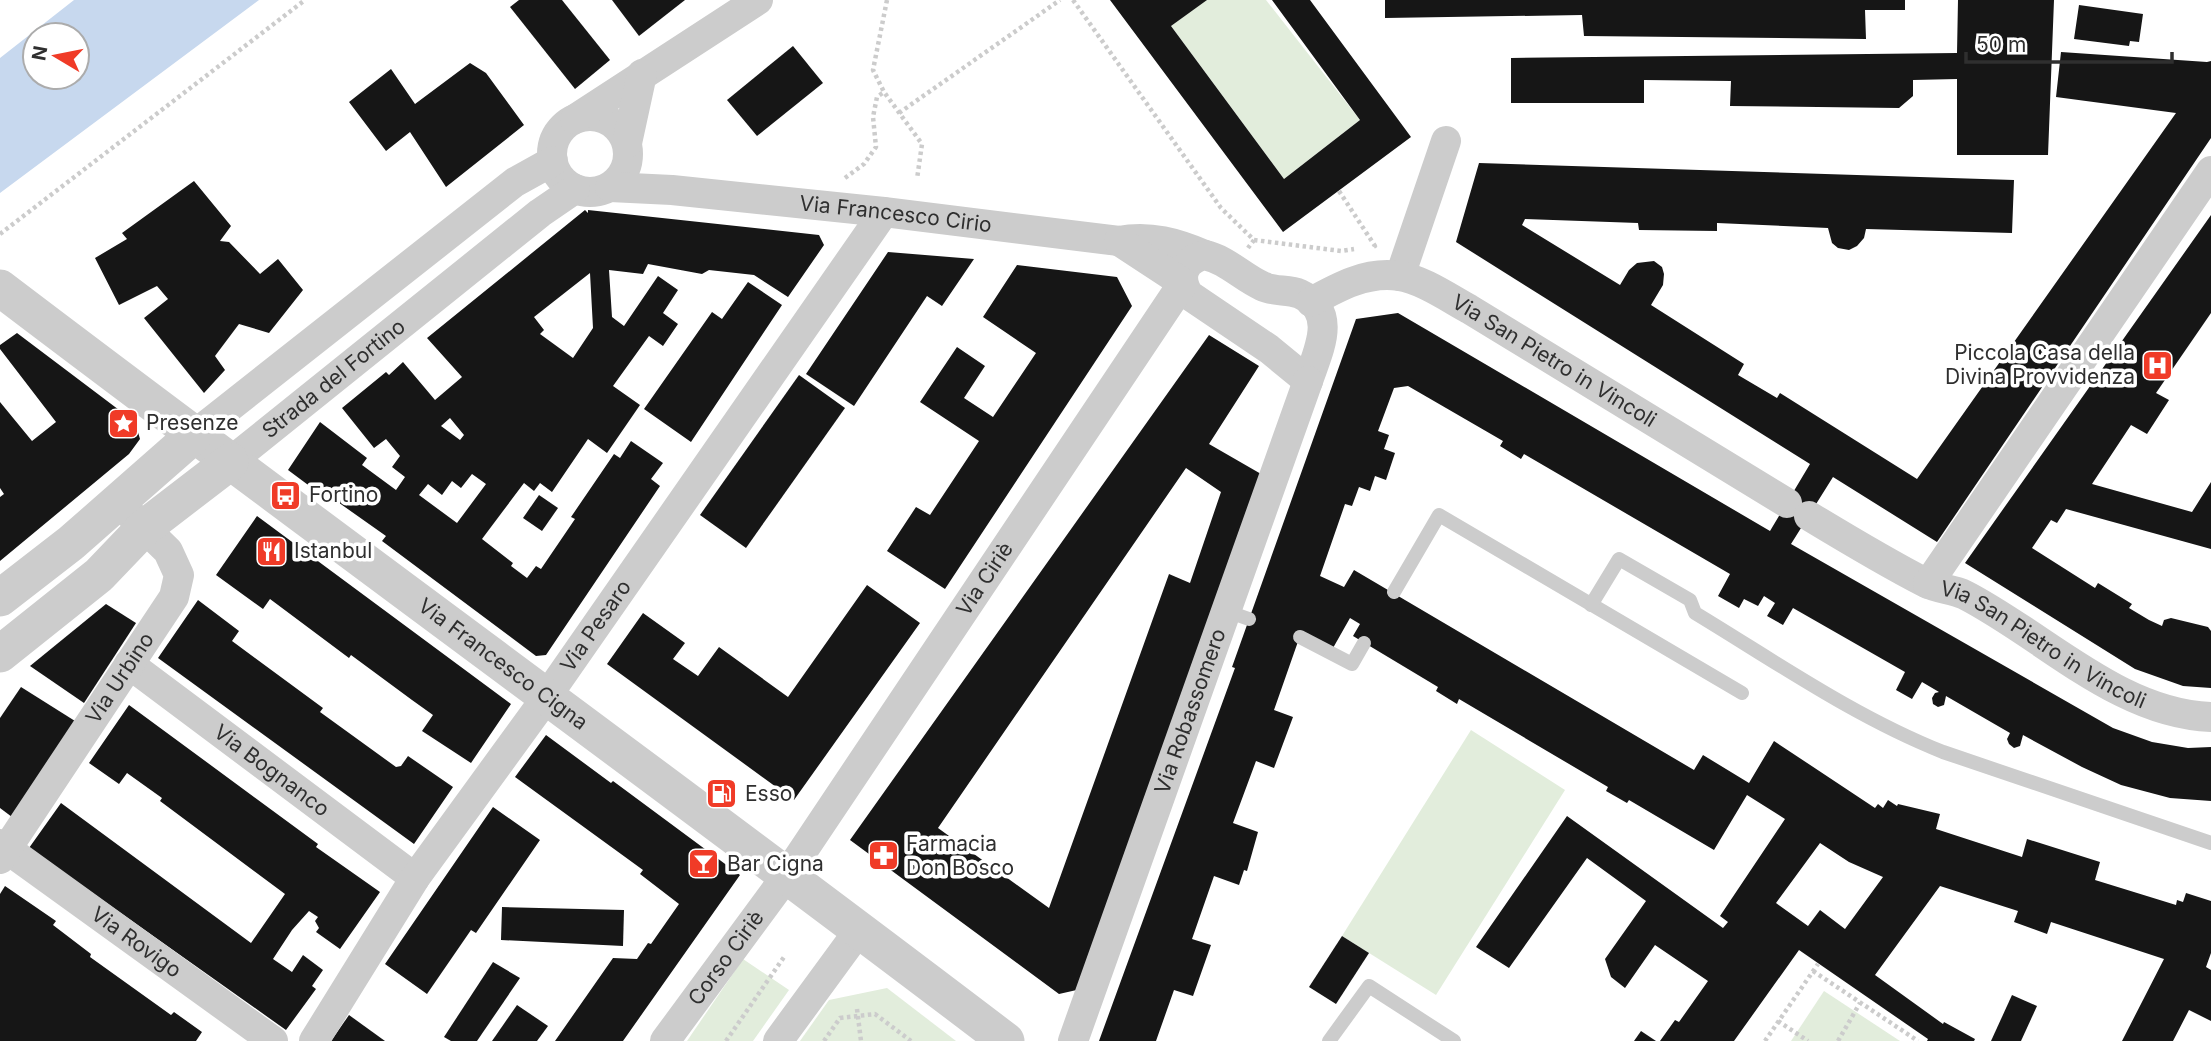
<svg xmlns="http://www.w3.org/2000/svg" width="2211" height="1041" font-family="Inter,sans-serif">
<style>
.green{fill:#e2eddc}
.water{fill:#c7d8ee;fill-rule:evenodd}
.building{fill:#161616;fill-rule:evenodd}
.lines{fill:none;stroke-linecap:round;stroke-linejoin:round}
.path{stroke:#ccc;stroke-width:4.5;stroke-dasharray:3.5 3.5;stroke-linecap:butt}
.service{stroke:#ccc;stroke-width:14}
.minor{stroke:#ccc;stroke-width:30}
.tertiary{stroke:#ccc;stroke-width:37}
.labels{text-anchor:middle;stroke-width:7;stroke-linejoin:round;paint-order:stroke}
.street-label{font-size:21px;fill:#2f2f2f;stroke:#fff}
.poi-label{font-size:21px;fill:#2f2f2f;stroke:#fff;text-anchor:start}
</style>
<rect width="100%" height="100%" fill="#fff"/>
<g class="green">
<polygon points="1206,0 1266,0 1360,120 1284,179 1171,26"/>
<polygon points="1471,730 1565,790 1436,995 1342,936"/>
<polygon points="743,959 789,990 753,1041 687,1041"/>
<polygon points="887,988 956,1041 800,1041 829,1000"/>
<polygon points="1824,991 1900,1041 1791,1041"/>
</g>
<path class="water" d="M74,0H259L0,193V58ZM35,35H77V77H35Z"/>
<g class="building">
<polygon points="519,0 562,0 610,60 575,89 510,7"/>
<polygon points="612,0 685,0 639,36"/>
<polygon points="1110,0 1207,0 1171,26 1284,179 1360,120 1272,0 1310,0 1411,137 1283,232"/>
<polygon points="1385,0 1905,0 1905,10 1865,10 1866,39 1584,36 1582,15 1385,18"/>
<polygon points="1958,0 2054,0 2048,155 1957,155 1957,79 1913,80 1913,96 1899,108 1730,106 1731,81 1644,80 1644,103 1511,103 1511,58 1957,53"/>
<polygon points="2079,5 2143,14 2139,42 2130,41 2129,46 2074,39"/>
<polygon points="793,46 823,83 757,136 727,100"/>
<path d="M2061,52L2207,62L2211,61V138L1937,542L1833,477L1791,544L2113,728L2152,742L2188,748L2211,747V801L2170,798L2121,785L2082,767L2023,735L2020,746L2014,748L2009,744L2007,739L2010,733L1946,696L1944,705L1938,707L1933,704L1932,698L1935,693L1939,692L1922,682L1912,699L1896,690L1905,672L1793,608L1783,625L1767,616L1775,603L1764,596L1758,606L1744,599L1739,608L1718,596L1730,574L1524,454L1521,459L1500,446L1503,441L1408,386L1394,388L1378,431L1389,435L1384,449L1395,453L1386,480L1375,476L1370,491L1359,487L1352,506L1345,504L1320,576L1344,587L1354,570L1694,770L1703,755L1749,783L1774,741L1875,808L1878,804L1883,808L1888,800L1897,806L1898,804L1940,814L1936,829L2022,857L2027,839L2100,862L2095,880L2176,905L2177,900L2183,902L2186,893L2211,901V953L2206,967L2211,970V1021L2189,1010L2173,1041H2122L2164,959L2051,922L2047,934L2014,922L2018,911L1940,886L1875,975L1943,1024L1944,1022L1975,1039L1974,1041H1927L1928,1039L1799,950L1734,1041H1660L1675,1020L1679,1022L1708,981L1655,945L1625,988L1611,977L1605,959L1646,901L1587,858L1509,968L1476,947L1567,816L1723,928L1728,922L1720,916L1785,819L1747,795L1714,850L1629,800L1627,803L1606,791L1608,787L1459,699L1457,704L1436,691L1438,687L1353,636L1360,624L1350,618L1333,648L1301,633L1274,710L1293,717L1274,768L1256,761L1233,823L1258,832L1247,871L1244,870L1239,885L1214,876L1192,939L1211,945L1193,996L1174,990L1156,1041H1099L1235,668L1232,667L1356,319L1398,313L1770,531L1810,464L1456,242L1479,163L2014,180L2012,233L1866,229L1864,238L1857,246L1849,250L1838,248L1832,243L1828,228L1717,223V231L1639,230L1638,223L1525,219L1522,225L1620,285L1629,270L1637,263L1654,261L1662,267L1664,274L1663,285L1651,305L1744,364L1738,375L1777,398L1780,393L1917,479L2176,113L2056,97ZM1820,843L1849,862L1883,877L1845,929L1820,910L1808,926L1776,903Z"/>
<polygon points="470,63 486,73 524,125 446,187 410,132 386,151 349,102 391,69 415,104"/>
<polygon points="194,181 231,226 220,241 229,242 260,274 278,259 303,290 269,333 239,324 215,356 225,370 204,393 144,318 168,299 157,286 119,305 95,258 127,239 122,233"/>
<path d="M585,210L588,213V210L819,235L824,245L788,297L754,275L709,270L702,274L648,264L643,274L609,270L612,317L624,326L658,276L678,290L663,313L678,324L663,346L649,336L613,386L640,405L607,453L588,439L552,492L540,483L534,491L524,483L482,539L513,563L511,566L527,578L536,566L541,569L575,519L571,517L614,454L620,458L631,441L663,463L651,479L660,486L546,655L536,656L382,541L386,536L335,500L331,502L288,470L320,422L367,458L362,465L396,490L405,477L392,467L400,456L386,439L374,448L342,408L386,372L389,375L403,362L435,400L462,377L427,338ZM590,273L593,328L573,358L540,334L544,330L534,317ZM450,418L464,435L460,440L441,426ZM472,474L486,484L457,523L419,495L428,484L442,495L452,481L461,488Z"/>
<polygon points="2211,215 2211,313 2156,393 2169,400 2147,434 2131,425 2092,484 2192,512 2211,482 2211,549 2066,509 2057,523 2051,520 2032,548 2095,588 2098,583 2132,604 2129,608 2149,620 2162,626 2164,620 2171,618 2208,627 2211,631 2211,688 2183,686 2135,669 1965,563"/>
<polygon points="888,252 974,259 942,306 927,296 854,406 806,374"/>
<polygon points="1017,265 1117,277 1132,306 945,589 887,551 916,507 930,515 979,441 920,402 957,347 985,366 964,398 993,417 1036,353 983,317"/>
<polygon points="748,282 782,305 691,442 644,409 712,312 722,319"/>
<polygon points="17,333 135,422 140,439 129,454 0,561 0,497 4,494 0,488 0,402 32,441 56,422 0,349 0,345"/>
<path d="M1209,335L1259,366L1209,444L1268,478L1081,989L1059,994L850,840ZM1186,468L1221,492L1190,583L1169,574L1049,908L938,828Z"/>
<polygon points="799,375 845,408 746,548 700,515"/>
<polygon points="539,495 558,508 542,531 523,518"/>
<polygon points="257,516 511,704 471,763 422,731 433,715 412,700 351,655 349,658 270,599 263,609 216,575"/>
<polygon points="867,585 920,623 794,800 607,664 643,613 685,643 673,659 698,676 719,647 788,697"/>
<polygon points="198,600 239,631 232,641 323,708 320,712 396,767 401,766 408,756 453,787 414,844 158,658"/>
<polygon points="106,604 136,623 84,703 30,666"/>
<polygon points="21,687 75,721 12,817 0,808 0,718"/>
<polygon points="129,705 318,844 316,847 380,892 340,949 316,932 319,928 315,921 318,917 309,911 292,930 273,959 292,972 303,955 323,970 312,986 316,989 286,1030 29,848 61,803 251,943 285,894 160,801 162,798 127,773 119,784 89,763"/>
<polygon points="546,735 611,783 613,781 740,875 623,1041 555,1041 613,958 637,959 648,943 651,944 679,904 640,874 643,870 515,777"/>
<polygon points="493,807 540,840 476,933 471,930 427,994 385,964"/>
<polygon points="5,886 56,921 53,925 91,954 90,957 171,1015 174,1012 202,1032 196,1041 0,1041 0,894"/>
<polygon points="502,907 624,910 623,946 501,940"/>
<polygon points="1342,936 1369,953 1336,1004 1309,987"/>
<polygon points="493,962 520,978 477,1041 451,1041 444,1037"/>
<polygon points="2012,995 2037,1006 2021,1041 1991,1041"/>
<polygon points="517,1005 548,1026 537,1041 492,1041"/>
<polygon points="349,1015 385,1041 331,1041"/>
<polygon points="1641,1031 1656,1041 1634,1041"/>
</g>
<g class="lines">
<g class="path">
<polyline points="887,0 873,70 884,92 922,144 917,179"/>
<polyline points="1073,0 1221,208 1254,240 1248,248"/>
<polyline points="899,113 1060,0"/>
<polyline points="845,178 864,164 876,147 873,117 877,97 884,92"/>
<polyline points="1339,191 1375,246 1373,246"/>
<polyline points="0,234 305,0"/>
<polyline points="1254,240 1341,251 1354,249"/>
<polyline points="1813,971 1918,1041"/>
<polyline points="857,1009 861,1041"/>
<polyline points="1778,1021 1808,1041"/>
<polyline points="726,1041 784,957"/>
<polyline points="824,1041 840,1018 875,1014 911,1041"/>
<polyline points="1765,1041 1818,964"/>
<polyline points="1838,1041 1860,1003"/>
</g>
<g class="service">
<polyline points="1394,592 1439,515 1742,693"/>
<path d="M1591,605L1619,559L1690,600L1695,613C1776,662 1855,717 1943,752L2211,843"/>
<polyline points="1226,611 1249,619"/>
<polyline points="1300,637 1352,664 1364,643"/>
<polyline points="1329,1041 1369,986 1454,1041"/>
</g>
<g class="minor">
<circle cx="590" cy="154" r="38"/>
<polyline points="575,119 758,0"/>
<polyline points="627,143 642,74"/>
<path id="s1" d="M610,187L672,190L884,212L1119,241C1150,235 1177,243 1205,255"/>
<path d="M1205,255C1227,260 1242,277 1262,286C1274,292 1288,289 1300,294C1339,312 1318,351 1308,381L1269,349L1189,295C1177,276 1184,260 1205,255Z"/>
<polyline points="1400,276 1446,141"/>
<path id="s2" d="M1311,302C1338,287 1367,271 1399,276C1421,279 1449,298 1469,309L1787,503"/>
<polyline points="194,435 515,182 553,161"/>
<path id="s3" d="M230,462L540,213L575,189"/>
<path id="s4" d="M1809,516C1847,539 1885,562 1924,582C1937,589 1952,589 1965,595C2043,635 2119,714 2211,717"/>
<polyline points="1928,584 2211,171"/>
<path id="s5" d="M129,664L415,878"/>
<path id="s6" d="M0,844L273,1041"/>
<path id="s7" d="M0,859L174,597L179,575L168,551L128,512"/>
<path id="s8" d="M314,1041L415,878L538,709L884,212"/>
<path id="s9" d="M665,1041L782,882L1183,283L1119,241"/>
<polyline points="778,1041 860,929"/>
<path id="s10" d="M1073,1041L1308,381"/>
</g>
<g class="tertiary">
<path id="s11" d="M0,288C334,542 673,787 1006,1041"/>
<polyline points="0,598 71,543 194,435"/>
<polyline points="0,654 99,575 144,528 230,462"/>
</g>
</g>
<defs>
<symbol id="hospital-square" viewBox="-11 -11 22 22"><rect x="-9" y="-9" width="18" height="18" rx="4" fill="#f03b27" stroke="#fff"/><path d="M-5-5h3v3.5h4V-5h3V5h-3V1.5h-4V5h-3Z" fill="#fff"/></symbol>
<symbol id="sight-square" viewBox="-11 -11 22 22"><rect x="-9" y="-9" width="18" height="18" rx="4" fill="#f03b27" stroke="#fff"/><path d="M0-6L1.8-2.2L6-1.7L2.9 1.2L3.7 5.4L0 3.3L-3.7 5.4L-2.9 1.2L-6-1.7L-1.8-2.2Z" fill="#fff"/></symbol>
<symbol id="bus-square" viewBox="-11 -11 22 22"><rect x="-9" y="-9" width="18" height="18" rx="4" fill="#f03b27" stroke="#fff"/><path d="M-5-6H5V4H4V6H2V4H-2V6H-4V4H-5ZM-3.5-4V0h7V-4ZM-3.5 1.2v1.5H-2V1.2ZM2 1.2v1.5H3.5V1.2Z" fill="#fff"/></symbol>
<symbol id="restaurant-square" viewBox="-11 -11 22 22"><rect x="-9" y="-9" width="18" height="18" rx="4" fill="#f03b27" stroke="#fff"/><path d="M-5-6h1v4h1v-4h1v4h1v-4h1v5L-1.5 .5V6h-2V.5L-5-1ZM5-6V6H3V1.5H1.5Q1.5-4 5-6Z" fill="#fff"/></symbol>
<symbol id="fuel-square" viewBox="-11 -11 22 22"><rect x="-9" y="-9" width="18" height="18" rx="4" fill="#f03b27" stroke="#fff"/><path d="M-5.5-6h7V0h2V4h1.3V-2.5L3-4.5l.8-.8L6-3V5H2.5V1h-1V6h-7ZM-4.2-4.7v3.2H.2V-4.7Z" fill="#fff"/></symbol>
<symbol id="pharmacy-square" viewBox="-11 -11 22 22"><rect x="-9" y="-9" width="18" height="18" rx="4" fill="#f03b27" stroke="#fff"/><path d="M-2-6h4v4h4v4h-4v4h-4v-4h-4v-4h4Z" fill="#fff"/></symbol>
<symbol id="bar-square" viewBox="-11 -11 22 22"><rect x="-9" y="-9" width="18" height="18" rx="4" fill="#f03b27" stroke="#fff"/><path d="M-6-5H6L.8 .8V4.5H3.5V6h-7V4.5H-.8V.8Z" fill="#fff"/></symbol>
</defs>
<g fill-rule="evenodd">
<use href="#hospital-square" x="2140" y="348" width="35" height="35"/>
<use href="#sight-square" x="106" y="406" width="35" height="35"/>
<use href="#bus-square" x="268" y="478" width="35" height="35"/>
<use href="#restaurant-square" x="254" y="534" width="35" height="35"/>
<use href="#fuel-square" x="704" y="776" width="35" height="35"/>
<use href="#pharmacy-square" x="866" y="838" width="35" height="35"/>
<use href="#bar-square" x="686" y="846" width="35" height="35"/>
</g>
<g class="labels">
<g class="street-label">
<text dy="7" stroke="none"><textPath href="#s1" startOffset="287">Via Francesco Cirio</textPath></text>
<text dy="7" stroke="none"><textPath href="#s2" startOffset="271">Via San Pietro in Vincoli</textPath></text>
<text dy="7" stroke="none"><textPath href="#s3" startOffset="133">Strada del Fortino</textPath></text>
<text dy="7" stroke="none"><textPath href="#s9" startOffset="562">Via Ciriè</textPath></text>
<text dy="7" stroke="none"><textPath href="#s8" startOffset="502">Via Pesaro</textPath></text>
<text dy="7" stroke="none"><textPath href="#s4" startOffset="268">Via San Pietro in Vincoli</textPath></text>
<text dy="7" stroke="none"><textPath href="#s11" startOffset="628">Via Francesco Cigna</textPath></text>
<text dy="7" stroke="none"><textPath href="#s7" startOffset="217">Via Urbino</textPath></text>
<text dy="7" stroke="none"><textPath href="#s10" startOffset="350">Via Robassomero</textPath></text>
<text dy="7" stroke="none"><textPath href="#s5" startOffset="178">Via Bognanco</textPath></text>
<text dy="7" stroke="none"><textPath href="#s6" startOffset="168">Via Rovigo</textPath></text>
<text dy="7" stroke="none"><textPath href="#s9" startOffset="103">Corso Ciriè</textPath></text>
</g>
<g class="poi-label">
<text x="2135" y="360" text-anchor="end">Piccola Casa della<tspan x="2135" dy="24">Divina Provvidenza</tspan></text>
<text x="146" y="430">Presenze</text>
<text x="309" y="502">Fortino</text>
<text x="294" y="558">Istanbul</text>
<text x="745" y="801">Esso</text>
<text x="906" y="851">Farmacia<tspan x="906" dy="24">Don Bosco</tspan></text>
<text x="727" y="871">Bar Cigna</text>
</g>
</g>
<g transform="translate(56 56) rotate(280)"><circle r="33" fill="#ffffff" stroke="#acacac" stroke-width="2"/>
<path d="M0-5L12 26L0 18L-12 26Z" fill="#f03b27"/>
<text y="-10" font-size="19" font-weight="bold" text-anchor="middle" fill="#2f2f2f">N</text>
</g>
<path d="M1966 52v10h206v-10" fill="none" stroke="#2f2f2f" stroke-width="3.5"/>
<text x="1976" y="52" font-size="21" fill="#2f2f2f" stroke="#ffffff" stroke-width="5" paint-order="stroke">50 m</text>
</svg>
